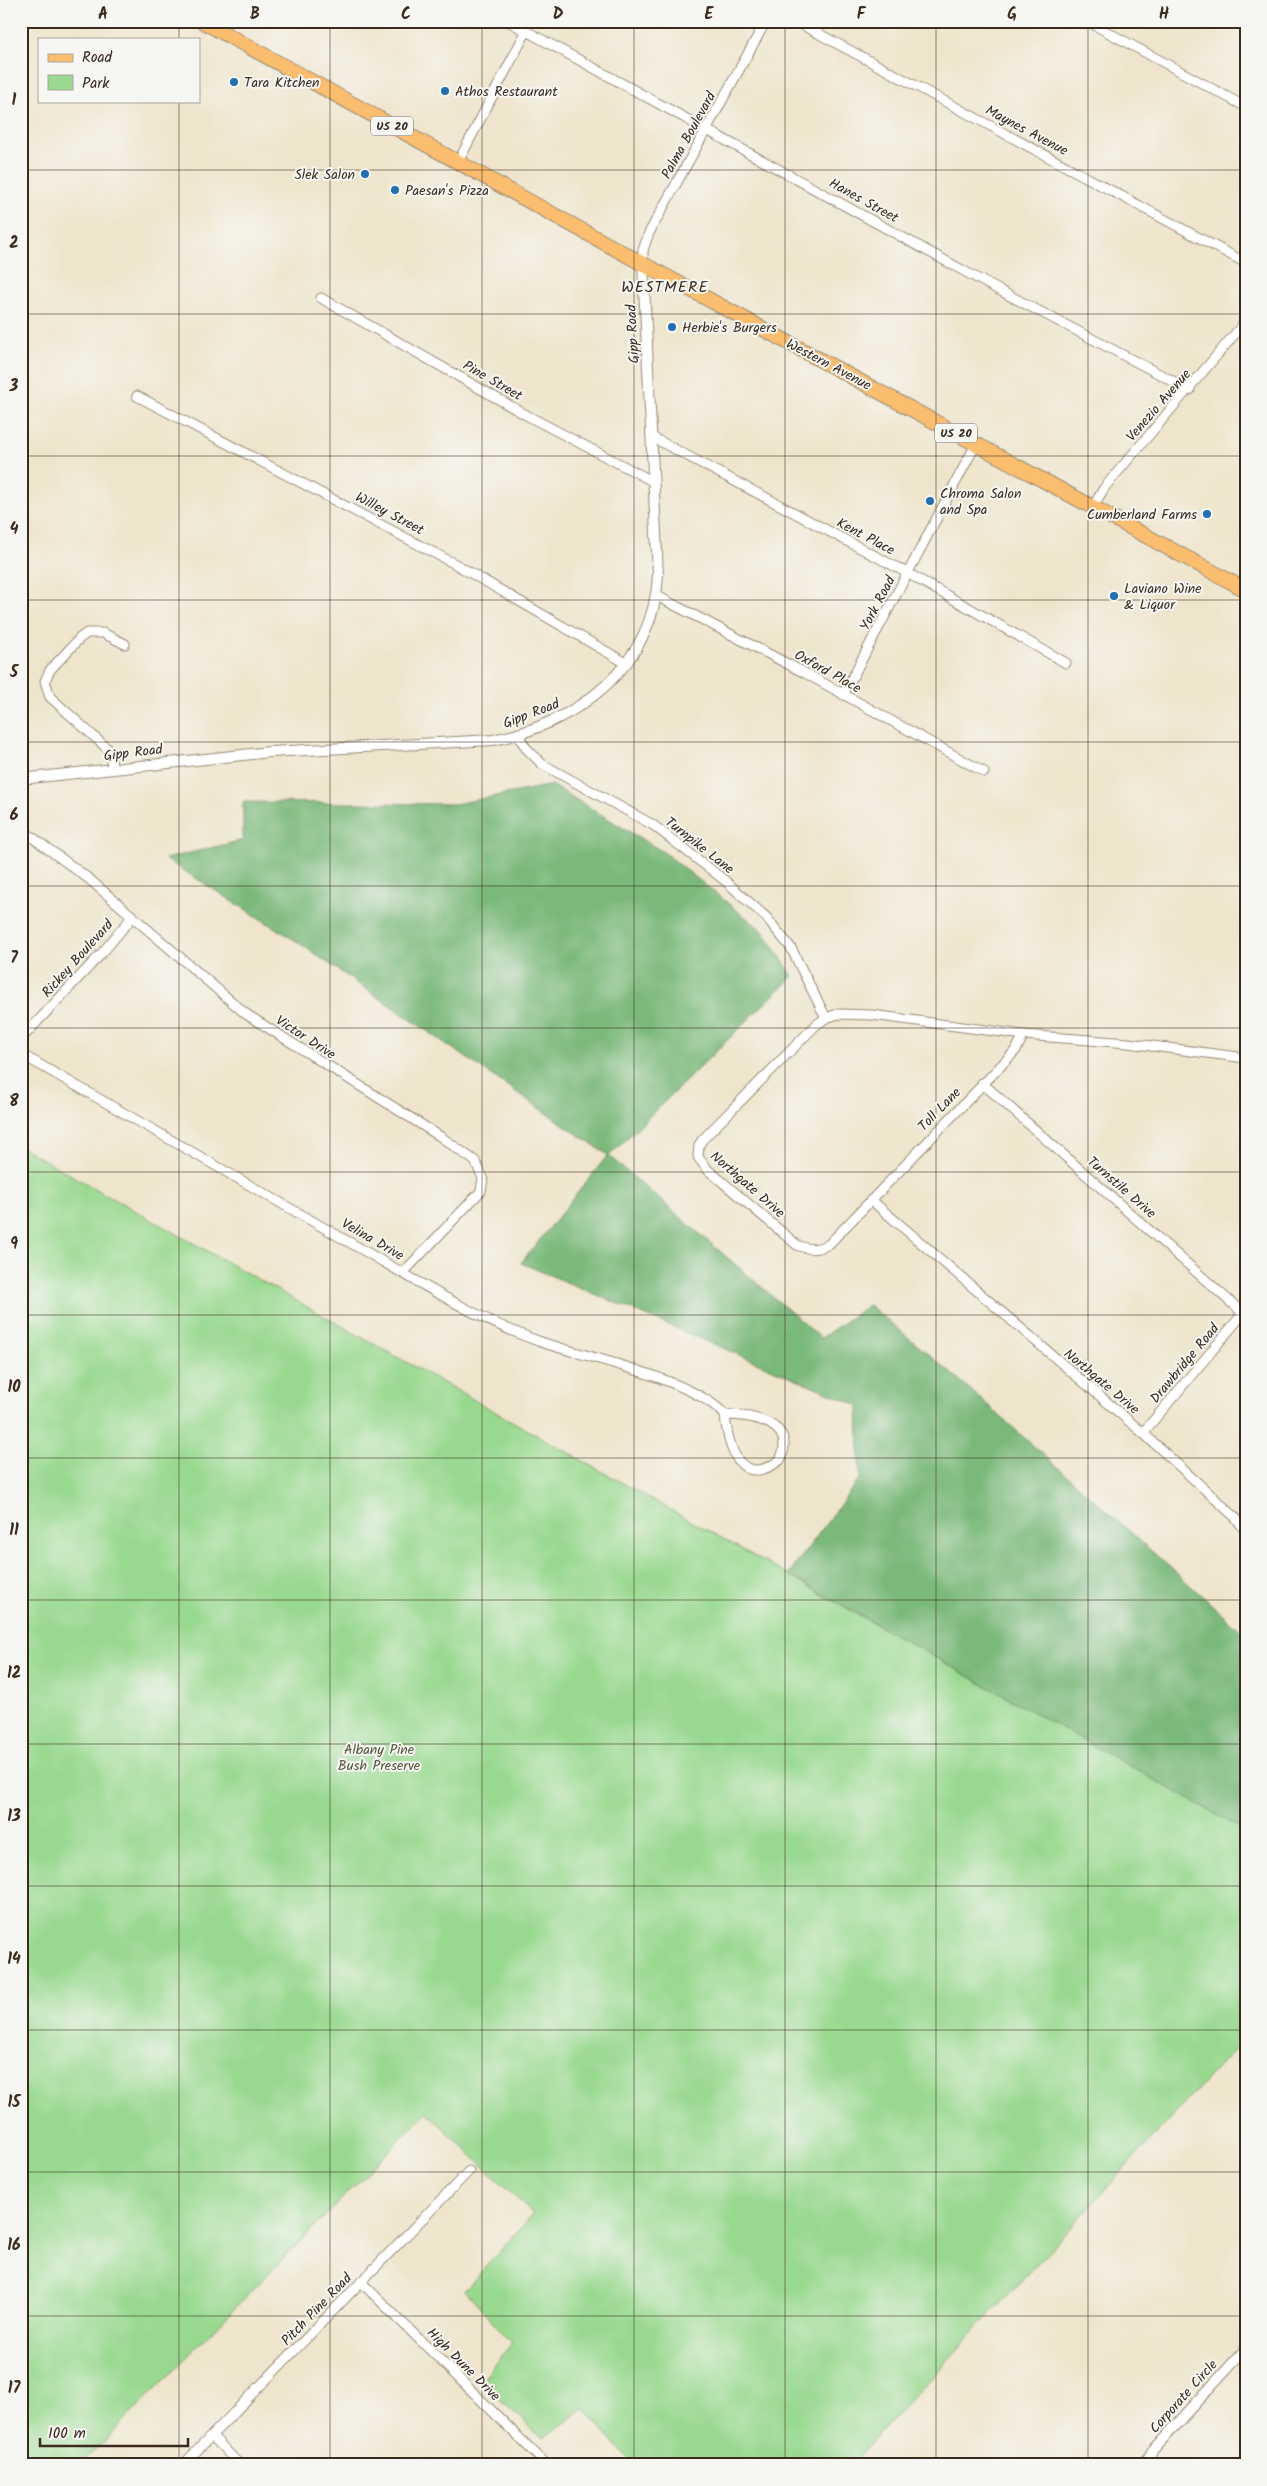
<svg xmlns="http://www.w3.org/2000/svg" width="1267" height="2486" font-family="Kalam,sans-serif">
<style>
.green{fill:#99d98f;stroke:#6a8256}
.forest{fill:#7ab97a;stroke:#5a724c}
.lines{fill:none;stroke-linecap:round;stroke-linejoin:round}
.minor-casing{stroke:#958875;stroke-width:11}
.tertiary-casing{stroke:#958875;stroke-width:12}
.primary-casing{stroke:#958875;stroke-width:16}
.minor{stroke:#fff;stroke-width:9}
.tertiary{stroke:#fff;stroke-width:10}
.primary{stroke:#fbbd6e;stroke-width:14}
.grid{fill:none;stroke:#3b2a1e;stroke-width:1;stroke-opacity:0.55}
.poi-dot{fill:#1f6fb2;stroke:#f6f6f2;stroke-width:2}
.labels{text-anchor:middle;stroke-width:4;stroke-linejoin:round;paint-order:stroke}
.shield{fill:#f6f6f2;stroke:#73675e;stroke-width:1}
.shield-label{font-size:12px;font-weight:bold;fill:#3b2a1e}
.poi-label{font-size:14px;fill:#3b2a1e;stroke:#f6f6f2;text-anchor:start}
.street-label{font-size:14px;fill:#3b2a1e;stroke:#f6f6f2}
.park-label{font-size:14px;fill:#52563a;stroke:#f6f6f2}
.quarter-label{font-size:16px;letter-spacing:1px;fill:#3b2a1e;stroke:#f6f6f2}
.neatline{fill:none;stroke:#3b2a1e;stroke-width:2}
.grid-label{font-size:16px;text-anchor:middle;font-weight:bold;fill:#3b2a1e}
</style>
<rect width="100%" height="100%" fill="#f6f6f2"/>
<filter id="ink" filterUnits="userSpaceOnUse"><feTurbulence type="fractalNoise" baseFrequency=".02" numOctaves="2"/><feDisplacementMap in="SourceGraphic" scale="10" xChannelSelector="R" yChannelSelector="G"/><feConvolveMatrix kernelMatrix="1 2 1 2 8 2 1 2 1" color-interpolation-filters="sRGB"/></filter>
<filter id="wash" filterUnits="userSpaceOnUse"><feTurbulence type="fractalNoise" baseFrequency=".0096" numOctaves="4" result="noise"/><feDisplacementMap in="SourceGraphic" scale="20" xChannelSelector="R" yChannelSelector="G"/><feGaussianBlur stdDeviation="1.12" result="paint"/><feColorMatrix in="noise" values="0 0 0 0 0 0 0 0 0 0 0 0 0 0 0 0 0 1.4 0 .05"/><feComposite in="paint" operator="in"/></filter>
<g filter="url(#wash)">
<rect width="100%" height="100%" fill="#efe5cc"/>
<polygon class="green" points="21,1147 1246,1831 1246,2037 851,2465 634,2465 584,2408 543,2439 481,2382 512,2343 465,2290 533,2214 427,2112 81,2465 21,2465"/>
<polygon class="forest" points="552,785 665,853 763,931 793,976 609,1156 821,1338 869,1305 956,1377 1246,1635 1246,1824 1242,1829 788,1575 860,1478 858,1405 521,1263 608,1155 296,941 165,859 243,840 243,802 455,804"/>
</g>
<g filter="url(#ink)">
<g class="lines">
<defs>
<g id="minor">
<polyline points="508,21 995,288 1190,390"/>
<polyline points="795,21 1246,263"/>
<polyline points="1087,21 1246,107"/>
<polyline points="458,162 526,32"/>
<polyline points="643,264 643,250 649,233 766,21"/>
<polyline points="321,298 528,416 654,482"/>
<polyline points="137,396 457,565 626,663"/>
<polyline points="652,437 909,574 1066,663"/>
<polyline points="1093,507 1104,488 1246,321"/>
<polyline points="657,596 805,673 984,772"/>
<polyline points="843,695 976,444"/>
<polyline points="518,735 526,748 542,764 653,825 723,879 766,917 791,948 826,1018"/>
<polyline points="113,769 109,750 50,697 45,681 50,670 80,638 87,633 103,633 125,644"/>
<polyline points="21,829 89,879 246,1014 441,1137 475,1161 483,1178 481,1191 403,1273"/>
<path d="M1024,1035L1016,1050L829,1244C818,1250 809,1250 797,1245L707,1169L698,1157L699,1145L703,1139L816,1025L826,1018L838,1014L872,1015L1024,1035L1128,1043L1246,1058"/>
<polyline points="21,1039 102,953 133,916"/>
<path d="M21,1054C128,1115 234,1176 340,1237C403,1272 474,1319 541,1342C589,1358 693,1379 725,1415"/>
<polyline points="982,1083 1243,1313"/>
<polyline points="871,1200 1143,1433 1235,1517 1246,1531"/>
<path d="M725,1415C752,1415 798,1423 780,1460C740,1490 728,1447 725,1415Z"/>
<polyline points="1143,1433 1246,1310"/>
<polyline points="361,2282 547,2465"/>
<polyline points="212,2436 240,2465"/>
<polyline points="183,2465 469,2171"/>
<polyline points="1143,2465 1154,2449 1246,2348"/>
</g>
<path id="tertiary" d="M21,779L270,752L493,740C577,724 654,666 658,575L643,264"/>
<polyline id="primary" points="202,21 643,264 1246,590"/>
</defs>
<use href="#minor" class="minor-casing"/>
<use href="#tertiary" class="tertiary-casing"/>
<use href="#primary" class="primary-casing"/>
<use href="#minor" class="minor"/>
<use href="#tertiary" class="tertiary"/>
<use href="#primary" class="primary"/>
</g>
</g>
<path class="grid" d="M179,21V39M330,21V2465M482,21V2465M634,21V2465M785,21V2465M936,21V2465M1088,21V2465M179,101V2465M21,170H1246M21,314H1246M21,456H1246M21,600H1246M21,742H1246M21,886H1246M21,1028H1246M21,1172H1246M21,1315H1246M21,1458H1246M21,1600H1246M21,1744H1246M21,1886H1246M21,2030H1246M21,2172H1246M21,2316H1246"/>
<g class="poi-dot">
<circle cx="234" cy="82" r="5"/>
<circle cx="445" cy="91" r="5"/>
<circle cx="365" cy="174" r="5"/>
<circle cx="395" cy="190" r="5"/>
<circle cx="672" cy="327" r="5"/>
<circle cx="930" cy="501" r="5"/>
<circle cx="1207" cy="514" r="5"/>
<circle cx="1114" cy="596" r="5"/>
</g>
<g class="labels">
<g class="shield">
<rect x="371" y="116.5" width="42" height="19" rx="4"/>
<rect x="935" y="423.5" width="42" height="19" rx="4"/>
</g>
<g class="shield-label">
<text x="392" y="130">US 20</text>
<text x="956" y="437">US 20</text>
</g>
<g class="poi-label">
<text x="244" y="87">Tara Kitchen</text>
<text x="455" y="96">Athos Restaurant</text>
<text x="355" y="179" text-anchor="end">Slek Salon</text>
<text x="405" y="195">Paesan's Pizza</text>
<text x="682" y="332">Herbie's Burgers</text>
<text x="940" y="498">Chroma Salon<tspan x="940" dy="16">and Spa</tspan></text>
<text x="1197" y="519" text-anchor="end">Cumberland Farms</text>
<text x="1124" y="593">Laviano Wine<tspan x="1124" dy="16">&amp; Liquor</tspan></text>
</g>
<g class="street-label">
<text transform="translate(1027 130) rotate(28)" y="5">Maynes Avenue</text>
<text transform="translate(688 135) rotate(-61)" y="5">Palma Boulevard</text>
<text transform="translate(864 200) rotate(29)" y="5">Hanes Street</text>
<text transform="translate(632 334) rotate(-93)" y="5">Gipp Road</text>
<text transform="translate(829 364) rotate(28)" y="5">Western Avenue</text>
<text transform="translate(493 380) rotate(30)" y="5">Pine Street</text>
<text transform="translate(1158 405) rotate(-49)" y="5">Venezio Avenue</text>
<text transform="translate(390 513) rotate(28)" y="5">Willey Street</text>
<text transform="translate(866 536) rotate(28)" y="5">Kent Place</text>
<text transform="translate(877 603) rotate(-62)" y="5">York Road</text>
<text transform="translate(828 671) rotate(29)" y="5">Oxford Place</text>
<text transform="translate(531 713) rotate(-21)" y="5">Gipp Road</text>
<text transform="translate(133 752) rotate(-7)" y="5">Gipp Road</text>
<text transform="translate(700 845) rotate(38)" y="5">Turnpike Lane</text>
<text transform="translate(77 958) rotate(-48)" y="5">Rickey Boulevard</text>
<text transform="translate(306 1037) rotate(33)" y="5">Victor Drive</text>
<text transform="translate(939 1109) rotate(-46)" y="5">Toll Lane</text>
<text transform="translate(748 1184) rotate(41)" y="5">Northgate Drive</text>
<text transform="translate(1122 1187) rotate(41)" y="5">Turnstile Drive</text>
<text transform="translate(373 1239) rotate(30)" y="5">Velina Drive</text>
<text transform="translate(1184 1363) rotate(-50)" y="5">Drawbridge Road</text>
<text transform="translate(1102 1381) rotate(40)" y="5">Northgate Drive</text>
<text transform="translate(316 2309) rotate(-46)" y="5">Pitch Pine Road</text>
<text transform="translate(464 2364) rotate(45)" y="5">High Dune Drive</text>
<text transform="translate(1183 2396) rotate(-48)" y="5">Corporate Circle</text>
</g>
<g class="park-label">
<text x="379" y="1754">Albany Pine<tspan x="379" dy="16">Bush Preserve</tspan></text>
</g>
<g class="quarter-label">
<text x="665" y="292">WESTMERE</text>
</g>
</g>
<rect width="1267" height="2486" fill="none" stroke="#f6f6f2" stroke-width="55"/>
<rect x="38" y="38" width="162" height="65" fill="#f6f6f2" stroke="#aba49d"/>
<rect x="48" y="54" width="25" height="8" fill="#fbbd6e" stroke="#aba49d"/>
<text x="82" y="62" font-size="15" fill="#3b2a1e">Road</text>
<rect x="48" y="75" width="25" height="15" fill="#99d98f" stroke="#aba49d"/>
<text x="82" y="88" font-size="15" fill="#3b2a1e">Park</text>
<path d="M40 2438v8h148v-8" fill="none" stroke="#3b2a1e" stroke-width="2.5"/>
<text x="48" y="2438" font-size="15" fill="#3b2a1e" stroke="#f6f6f2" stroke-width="4" paint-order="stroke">100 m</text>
<rect x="28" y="28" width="1212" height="2430" class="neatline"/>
<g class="grid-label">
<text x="103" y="19">A</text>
<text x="255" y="19">B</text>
<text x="406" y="19">C</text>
<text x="558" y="19">D</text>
<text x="709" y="19">E</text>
<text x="861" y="19">F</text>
<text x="1012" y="19">G</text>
<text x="1164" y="19">H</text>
<text x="14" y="105">1</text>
<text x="14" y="248">2</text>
<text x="14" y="391">3</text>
<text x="14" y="534">4</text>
<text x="14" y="677">5</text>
<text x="14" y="820">6</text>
<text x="14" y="963">7</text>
<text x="14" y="1106">8</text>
<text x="14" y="1249">9</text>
<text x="14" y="1392">10</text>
<text x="14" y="1535">11</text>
<text x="14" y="1678">12</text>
<text x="14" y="1821">13</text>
<text x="14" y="1964">14</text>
<text x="14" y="2107">15</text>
<text x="14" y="2250">16</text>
<text x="14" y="2393">17</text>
</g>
</svg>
